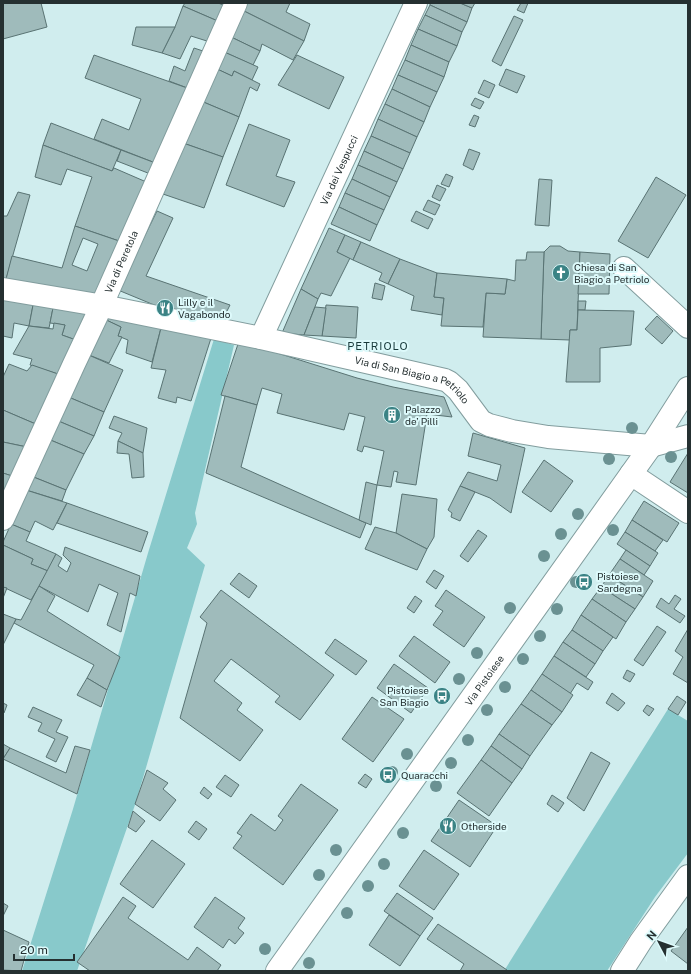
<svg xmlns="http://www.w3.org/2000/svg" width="691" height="974" font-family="'Public Sans',sans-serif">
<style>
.green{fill:#88c9cb}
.building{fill:#9fbbbb;stroke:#597373;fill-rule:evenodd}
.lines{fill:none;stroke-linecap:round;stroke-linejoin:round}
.minor-casing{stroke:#829d9e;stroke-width:24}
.major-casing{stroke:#829d9e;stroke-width:24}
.minor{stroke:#fff;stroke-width:22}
.major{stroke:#fff;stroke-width:22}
.tree{fill:#6a9192}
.labels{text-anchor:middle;stroke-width:4;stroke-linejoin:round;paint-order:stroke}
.street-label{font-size:10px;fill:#253031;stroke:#ddfafb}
.poi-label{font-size:10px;fill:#253031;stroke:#ddfafb;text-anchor:start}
.neighbourhood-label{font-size:11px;letter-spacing:1px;fill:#183a3b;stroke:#ddfafb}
</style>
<rect width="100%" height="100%" fill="#d0edee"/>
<g class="green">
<polygon points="214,339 234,345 195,513 197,524 187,548 205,565 136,802 77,971 22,971 73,809 148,553"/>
<polygon points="668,709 688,721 688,853 655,897 607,971 504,971"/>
</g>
<g class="building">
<polygon points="3,3 41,3 47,27 3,39"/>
<polygon points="185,3 218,3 226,6 220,22 183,6"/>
<polygon points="243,3 290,3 286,12 310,24 304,41 240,9"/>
<polygon points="430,3 460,3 472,8 467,22 430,5"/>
<polygon points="460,3 475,3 472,8"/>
<polygon points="521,3 528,3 524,13 517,10"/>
<polygon points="430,5 467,22 462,32 425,15"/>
<polygon points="183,6 220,22 210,42 191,36 180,59 162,53 175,27"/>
<polygon points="240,9 304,41 293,60 262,44 260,51 229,36"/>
<polygon points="425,15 462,32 457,46 418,29"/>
<polygon points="514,16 523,20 501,66 492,61"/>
<polygon points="136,27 175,27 162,53 132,45"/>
<polygon points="418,29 457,46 449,62 411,45"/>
<polygon points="229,36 260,51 253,65 222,51"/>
<polygon points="411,45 449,62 444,77 405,60"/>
<polygon points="194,48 206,52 190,89 169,81 174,66 185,71"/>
<polygon points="222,51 258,67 252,80 234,71 232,76 215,68"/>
<polygon points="94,55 190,89 158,164 94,139 102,119 129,130 141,99 85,78"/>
<polygon points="297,55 344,77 329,109 278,85"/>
<polygon points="405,60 444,77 437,92 398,75"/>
<polygon points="215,68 232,76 234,71 260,84 257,91 250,87 239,117 201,101"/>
<polygon points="506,69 525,76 517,93 499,85"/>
<polygon points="398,75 437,92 430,107 392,89"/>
<polygon points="484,80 495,85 489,98 478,93"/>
<polygon points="392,89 430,107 424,122 385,104"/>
<polygon points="475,98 484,102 480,109 471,105"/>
<polygon points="201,101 239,117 223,157 183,143"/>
<polygon points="385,104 424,122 417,137 378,119"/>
<polygon points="474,115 479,117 475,127 469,125"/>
<polygon points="378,119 417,137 410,153 371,136"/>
<polygon points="51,123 121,150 112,171 43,145"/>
<polygon points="249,124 290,140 276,176 295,182 284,207 226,185"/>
<polygon points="371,136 410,153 403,169 364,151"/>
<polygon points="183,143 223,157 204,208 160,193"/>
<polygon points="43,145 112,171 114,168 151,184 125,243 75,226 92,177 67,169 61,185 35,177"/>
<polygon points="469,149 480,153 473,170 463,165"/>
<polygon points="121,150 158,164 153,175 117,161"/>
<polygon points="364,151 403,169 397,182 358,165"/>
<polygon points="358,165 397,182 390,197 352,179"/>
<polygon points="446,174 453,177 449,187 441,184"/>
<polygon points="656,177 686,195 648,258 618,241"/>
<polygon points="352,179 390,197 384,210 345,193"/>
<polygon points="539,179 552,180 549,226 535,225"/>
<polygon points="437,185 446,189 440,201 432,197"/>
<polygon points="18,192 30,195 5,283 3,283 3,216 7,216"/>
<polygon points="345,193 384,210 377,225 339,207"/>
<polygon points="428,200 440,205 435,215 423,210"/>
<polygon points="339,207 377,225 370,241 331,224"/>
<polygon points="157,211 173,218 146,276 230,305 222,321 159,307 118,290"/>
<polygon points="416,211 433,219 428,229 411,221"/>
<path d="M75,226L125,243L99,302L5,283L12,256L62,268ZM83,238L98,244L87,271L72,265Z"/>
<polygon points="329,228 345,235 337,252 350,258 331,296 321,293 318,299 301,289"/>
<polygon points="345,235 361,242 353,260 337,252"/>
<polygon points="361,242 400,259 388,284 379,280 382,273 353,260"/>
<polygon points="550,246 560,246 568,251 580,252 577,330 570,330 570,340 541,339 544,252"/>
<polygon points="527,252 544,252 541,339 483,337 486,293 505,294 507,279 515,281 516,260 526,260"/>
<polygon points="580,252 610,254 609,294 578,294"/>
<polygon points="400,259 437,273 434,297 444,298 442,315 411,310 414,296 388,284"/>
<polygon points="437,273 507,279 505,294 486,293 483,327 441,326 444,298 434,297"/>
<polygon points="375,283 385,286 382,300 372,298"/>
<polygon points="301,289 318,299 304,335 282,333"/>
<polygon points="3,294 34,300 29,326 14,323 12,338 3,336"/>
<polygon points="34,300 54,303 49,328 29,326"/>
<polygon points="578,301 586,301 585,310 578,310"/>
<polygon points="54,303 92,309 76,340 62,335 65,325 50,323"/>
<polygon points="326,305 358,307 356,338 322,336"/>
<polygon points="315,307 326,308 322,336 304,335"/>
<polygon points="578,310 634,311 631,345 600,348 600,382 566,382 570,330 577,330"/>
<polygon points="105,311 162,324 152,362 126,353 128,340 118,336 121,327 102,318"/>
<polygon points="657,316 673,331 662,344 645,329"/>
<polygon points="102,318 121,327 118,336 122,337 109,363 84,353"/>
<polygon points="54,323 65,325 62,335 76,340 61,375 30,365 32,359 13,354 29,326 53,329"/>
<polygon points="162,324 212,335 191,401 177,397 176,403 158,398 166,370 151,368"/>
<polygon points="239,341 357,378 393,387 444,397 452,417 427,414 416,485 396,482 398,472 394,471 391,487 377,485 384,451 364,446 362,452 357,450 365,417 349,413 344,430 277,413 282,394 262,388 257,405 221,395"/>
<polygon points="84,353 123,370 104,412 66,396"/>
<polygon points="9,364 27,371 32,365 61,375 38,425 3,410 3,377"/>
<polygon points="66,396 104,412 94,436 56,420"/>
<polygon points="225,396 257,405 241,467 366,523 360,538 206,473"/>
<polygon points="3,410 38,425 27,447 3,442"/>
<polygon points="114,416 147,428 143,453 118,441 122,433 109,428"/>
<polygon points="56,420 94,436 84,454 48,439"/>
<polygon points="473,433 525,448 511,513 490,498 460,486 468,472 497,481 501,465 468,456"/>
<polygon points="48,439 84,454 66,490 31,476"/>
<polygon points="118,441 143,453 144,477 132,478 129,454 117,453"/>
<polygon points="3,442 27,447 12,476 3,473"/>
<polygon points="688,453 688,493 670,482"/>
<polygon points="544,460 573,481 551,512 522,492"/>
<polygon points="3,473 12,476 3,495"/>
<polygon points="31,476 66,490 62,501 26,490"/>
<polygon points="366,482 377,485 371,525 359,520"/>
<polygon points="460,486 475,492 460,521 451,517 452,513 448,510"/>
<polygon points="26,490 67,503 53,530 35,521 30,532 11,524"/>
<polygon points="402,494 437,499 434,537 427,549 396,533"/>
<polygon points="644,501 679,523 667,542 632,520"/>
<polygon points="67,503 148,532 141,552 57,523"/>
<polygon points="632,520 663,540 655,551 625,532"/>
<polygon points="11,524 30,532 26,541 56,554 48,571 31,564 33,559 3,545 3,542"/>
<polygon points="375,527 396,533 427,549 417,570 365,549"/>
<polygon points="478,530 487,536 468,562 460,556"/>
<polygon points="625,532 658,553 650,566 617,544"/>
<polygon points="3,545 33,559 31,564 48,571 31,600 3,587"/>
<polygon points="65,547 140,576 136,596 130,593 121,632 107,625 118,593 99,584 88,612 39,586 56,554 62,558 58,566 67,572 71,563 63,555"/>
<polygon points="626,550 650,566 644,575 620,559"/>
<polygon points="620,559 653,581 643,597 609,575"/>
<polygon points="434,570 444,576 436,589 426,582"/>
<polygon points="239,573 257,586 249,598 230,584"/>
<polygon points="609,575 643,597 635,609 601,587"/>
<polygon points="39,586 55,596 47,611 120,657 107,690 87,678 94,665 14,623 16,619 21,620"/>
<polygon points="3,587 7,588 3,598"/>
<polygon points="601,587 635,609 626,622 592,599"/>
<polygon points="221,590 334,675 300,720 275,702 280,696 231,659 214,681 242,703 237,710 263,730 240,761 180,718 207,623 200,617"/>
<polygon points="446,590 485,617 464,647 433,625 443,611 435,606"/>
<polygon points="675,595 681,599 674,609 685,616 680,623 656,607 661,598 669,604"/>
<polygon points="415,596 422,601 414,613 407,608"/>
<polygon points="592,599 626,622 616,639 581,615"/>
<polygon points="3,614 16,619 3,645"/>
<polygon points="581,615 613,637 603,651 572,630"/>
<polygon points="657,626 666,632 643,666 634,660"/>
<polygon points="688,629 688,683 673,674 683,657 675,651"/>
<polygon points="572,630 603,651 595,664 563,642"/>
<polygon points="414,636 450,662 435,683 399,656"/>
<polygon points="335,639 367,661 356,675 325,653"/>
<polygon points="563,642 595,664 586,677 554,656"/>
<polygon points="554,656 593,682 588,690 577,683 570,694 542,674"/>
<polygon points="394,664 428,688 411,713 377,688"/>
<polygon points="627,670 635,674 630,682 623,678"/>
<polygon points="542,674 573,695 562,712 531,690"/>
<polygon points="87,678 107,690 101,707 77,695"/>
<polygon points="531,690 562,712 552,725 521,704"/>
<polygon points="612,693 625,703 618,711 606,703"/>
<polygon points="677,696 686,702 678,715 668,709"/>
<polygon points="372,697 404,719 373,762 342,739"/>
<polygon points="3,703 7,705 4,713 3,712"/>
<polygon points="521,704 552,725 530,756 499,734"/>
<polygon points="647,705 654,709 649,716 643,711"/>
<polygon points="33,707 62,720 56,732 68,737 56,762 46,757 55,739 38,731 42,723 28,717"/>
<polygon points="499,734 530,756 522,769 491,746"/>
<polygon points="3,744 10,748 3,759"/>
<polygon points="75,746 90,750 77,794 3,759 10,748 66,773"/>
<polygon points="491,746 522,769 512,783 481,760"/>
<polygon points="591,752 610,763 584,811 567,798"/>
<polygon points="481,760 512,783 489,816 457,793"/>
<polygon points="147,770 168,783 163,789 176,800 160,821 135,804"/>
<polygon points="365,774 372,779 366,788 358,783"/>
<polygon points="225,775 239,785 231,797 216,787"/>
<polygon points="301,784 338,810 283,885 233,848 242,836 237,833 251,814 275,831 283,820 278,816"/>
<polygon points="204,787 212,794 208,799 200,793"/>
<polygon points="552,795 564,803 558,812 547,804"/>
<polygon points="459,800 497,826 470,867 431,841"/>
<polygon points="133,811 145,821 136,832 128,827"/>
<polygon points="196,821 207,829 199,840 188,832"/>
<polygon points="152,840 185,864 153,908 120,884"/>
<polygon points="424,850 459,874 434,910 399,886"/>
<polygon points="397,893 433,918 420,936 384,911"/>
<polygon points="123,897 136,906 128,918 188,960 197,947 221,965 217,971 90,971 77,962"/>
<polygon points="215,897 245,918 238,928 244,933 235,944 229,939 223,948 194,927"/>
<polygon points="3,903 8,906 3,916"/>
<polygon points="389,915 420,936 400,966 369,945"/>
<polygon points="438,924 507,970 506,971 460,971 464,964 427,939"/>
<polygon points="688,927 688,964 671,951"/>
<polygon points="3,930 29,942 21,971 3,970"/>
</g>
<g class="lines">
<defs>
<g id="minor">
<polyline points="624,268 688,327"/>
<path id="s1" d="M3,289L98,305L261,338L445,380L449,382L458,390L481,421L489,425L512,431L548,437L651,446L688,436"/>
<path id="s2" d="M261,338L416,3"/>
<polyline points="631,474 688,512"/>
<path id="s3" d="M3,519L74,364L100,309L236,3"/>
<polyline points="622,971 641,941 688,876"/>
</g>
<g id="major">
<path id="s4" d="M277,971L651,446L688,388"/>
</g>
</defs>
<use href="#minor" class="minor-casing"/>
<use href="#major" class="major-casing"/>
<use href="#minor" class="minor"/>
<use href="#major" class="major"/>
</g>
<g class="tree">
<circle cx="632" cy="428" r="6"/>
<circle cx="671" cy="457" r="6"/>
<circle cx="609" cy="459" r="6"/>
<circle cx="578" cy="514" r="6"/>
<circle cx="613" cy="530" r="6"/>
<circle cx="561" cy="534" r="6"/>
<circle cx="544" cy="556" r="6"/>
<circle cx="576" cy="582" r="6"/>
<circle cx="510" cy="608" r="6"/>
<circle cx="557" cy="609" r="6"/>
<circle cx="540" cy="636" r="6"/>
<circle cx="477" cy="653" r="6"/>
<circle cx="523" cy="659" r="6"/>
<circle cx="459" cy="679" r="6"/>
<circle cx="505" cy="687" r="6"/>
<circle cx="487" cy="710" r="6"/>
<circle cx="468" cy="740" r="6"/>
<circle cx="407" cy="754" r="6"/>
<circle cx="451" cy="763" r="6"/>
<circle cx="392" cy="772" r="6"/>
<circle cx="436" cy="786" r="6"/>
<circle cx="403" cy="833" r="6"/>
<circle cx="336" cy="850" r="6"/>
<circle cx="384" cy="864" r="6"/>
<circle cx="319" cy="875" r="6"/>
<circle cx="368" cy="886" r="6"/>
<circle cx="347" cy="913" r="6"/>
<circle cx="265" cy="949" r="6"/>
<circle cx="309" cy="963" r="6"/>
</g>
<defs>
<symbol id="church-disc" viewBox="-11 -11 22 22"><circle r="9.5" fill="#3b8385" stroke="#ddfafb"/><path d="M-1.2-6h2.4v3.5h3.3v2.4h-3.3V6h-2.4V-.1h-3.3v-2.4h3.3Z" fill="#fff"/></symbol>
<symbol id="restaurant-disc" viewBox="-11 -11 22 22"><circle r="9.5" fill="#3b8385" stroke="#ddfafb"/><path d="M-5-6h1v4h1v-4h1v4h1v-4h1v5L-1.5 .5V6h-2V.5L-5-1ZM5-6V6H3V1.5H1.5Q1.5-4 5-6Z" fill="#fff"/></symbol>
<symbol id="building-disc" viewBox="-11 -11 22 22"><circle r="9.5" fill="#3b8385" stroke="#ddfafb"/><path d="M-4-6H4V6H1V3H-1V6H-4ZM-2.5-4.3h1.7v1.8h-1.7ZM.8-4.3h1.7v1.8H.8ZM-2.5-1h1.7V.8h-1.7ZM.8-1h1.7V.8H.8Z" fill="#fff"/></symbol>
<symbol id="bus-disc" viewBox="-11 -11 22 22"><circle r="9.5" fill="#3b8385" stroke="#ddfafb"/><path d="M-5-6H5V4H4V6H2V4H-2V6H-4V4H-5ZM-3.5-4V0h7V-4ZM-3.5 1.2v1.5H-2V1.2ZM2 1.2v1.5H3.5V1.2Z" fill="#fff"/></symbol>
</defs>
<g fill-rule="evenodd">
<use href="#church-disc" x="551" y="263" width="20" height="20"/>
<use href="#restaurant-disc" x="155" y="298" width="20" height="20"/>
<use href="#building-disc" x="382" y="405" width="20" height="20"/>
<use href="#bus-disc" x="574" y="572" width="20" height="20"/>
<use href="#bus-disc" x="432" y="686" width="20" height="20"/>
<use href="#bus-disc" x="378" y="765" width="20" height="20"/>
<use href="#restaurant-disc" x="438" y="816" width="20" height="20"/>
</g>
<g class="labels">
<g class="street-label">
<text dy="4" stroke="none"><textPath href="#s2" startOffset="185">Via dei Vespucci</textPath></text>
<text dy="4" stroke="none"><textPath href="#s3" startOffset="283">Via di Peretola</textPath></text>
<text dy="4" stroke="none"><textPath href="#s1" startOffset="421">Via di San Biagio a Petriolo</textPath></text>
<text dy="4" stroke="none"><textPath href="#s4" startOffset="357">Via Pistoiese</textPath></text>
</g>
<g class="poi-label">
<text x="574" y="271">Chiesa di San<tspan x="574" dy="12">Biagio a Petriolo</tspan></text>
<text x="178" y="306">Lilly e il<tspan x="178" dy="12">Vagabondo</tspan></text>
<text x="405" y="413">Palazzo<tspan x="405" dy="12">de’ Pilli</tspan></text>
<text x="597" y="580">Pistoiese<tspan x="597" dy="12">Sardegna</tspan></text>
<text x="429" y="694" text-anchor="end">Pistoiese<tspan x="429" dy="12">San Biagio</tspan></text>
<text x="401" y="779">Quaracchi</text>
<text x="461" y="830">Otherside</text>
</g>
<g class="neighbourhood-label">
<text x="378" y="350">PETRIOLO</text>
</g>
</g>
<rect width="691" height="974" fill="none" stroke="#253031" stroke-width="8"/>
<g transform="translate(659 942) rotate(311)" stroke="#ddfafb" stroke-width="3" paint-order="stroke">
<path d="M0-3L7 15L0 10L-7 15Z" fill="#253031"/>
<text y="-6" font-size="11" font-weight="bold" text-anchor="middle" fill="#253031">N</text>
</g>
<path d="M14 954v6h60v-6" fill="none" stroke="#253031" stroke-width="2"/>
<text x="20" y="954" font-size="12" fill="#253031" stroke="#ddfafb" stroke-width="3" paint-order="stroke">20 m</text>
</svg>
